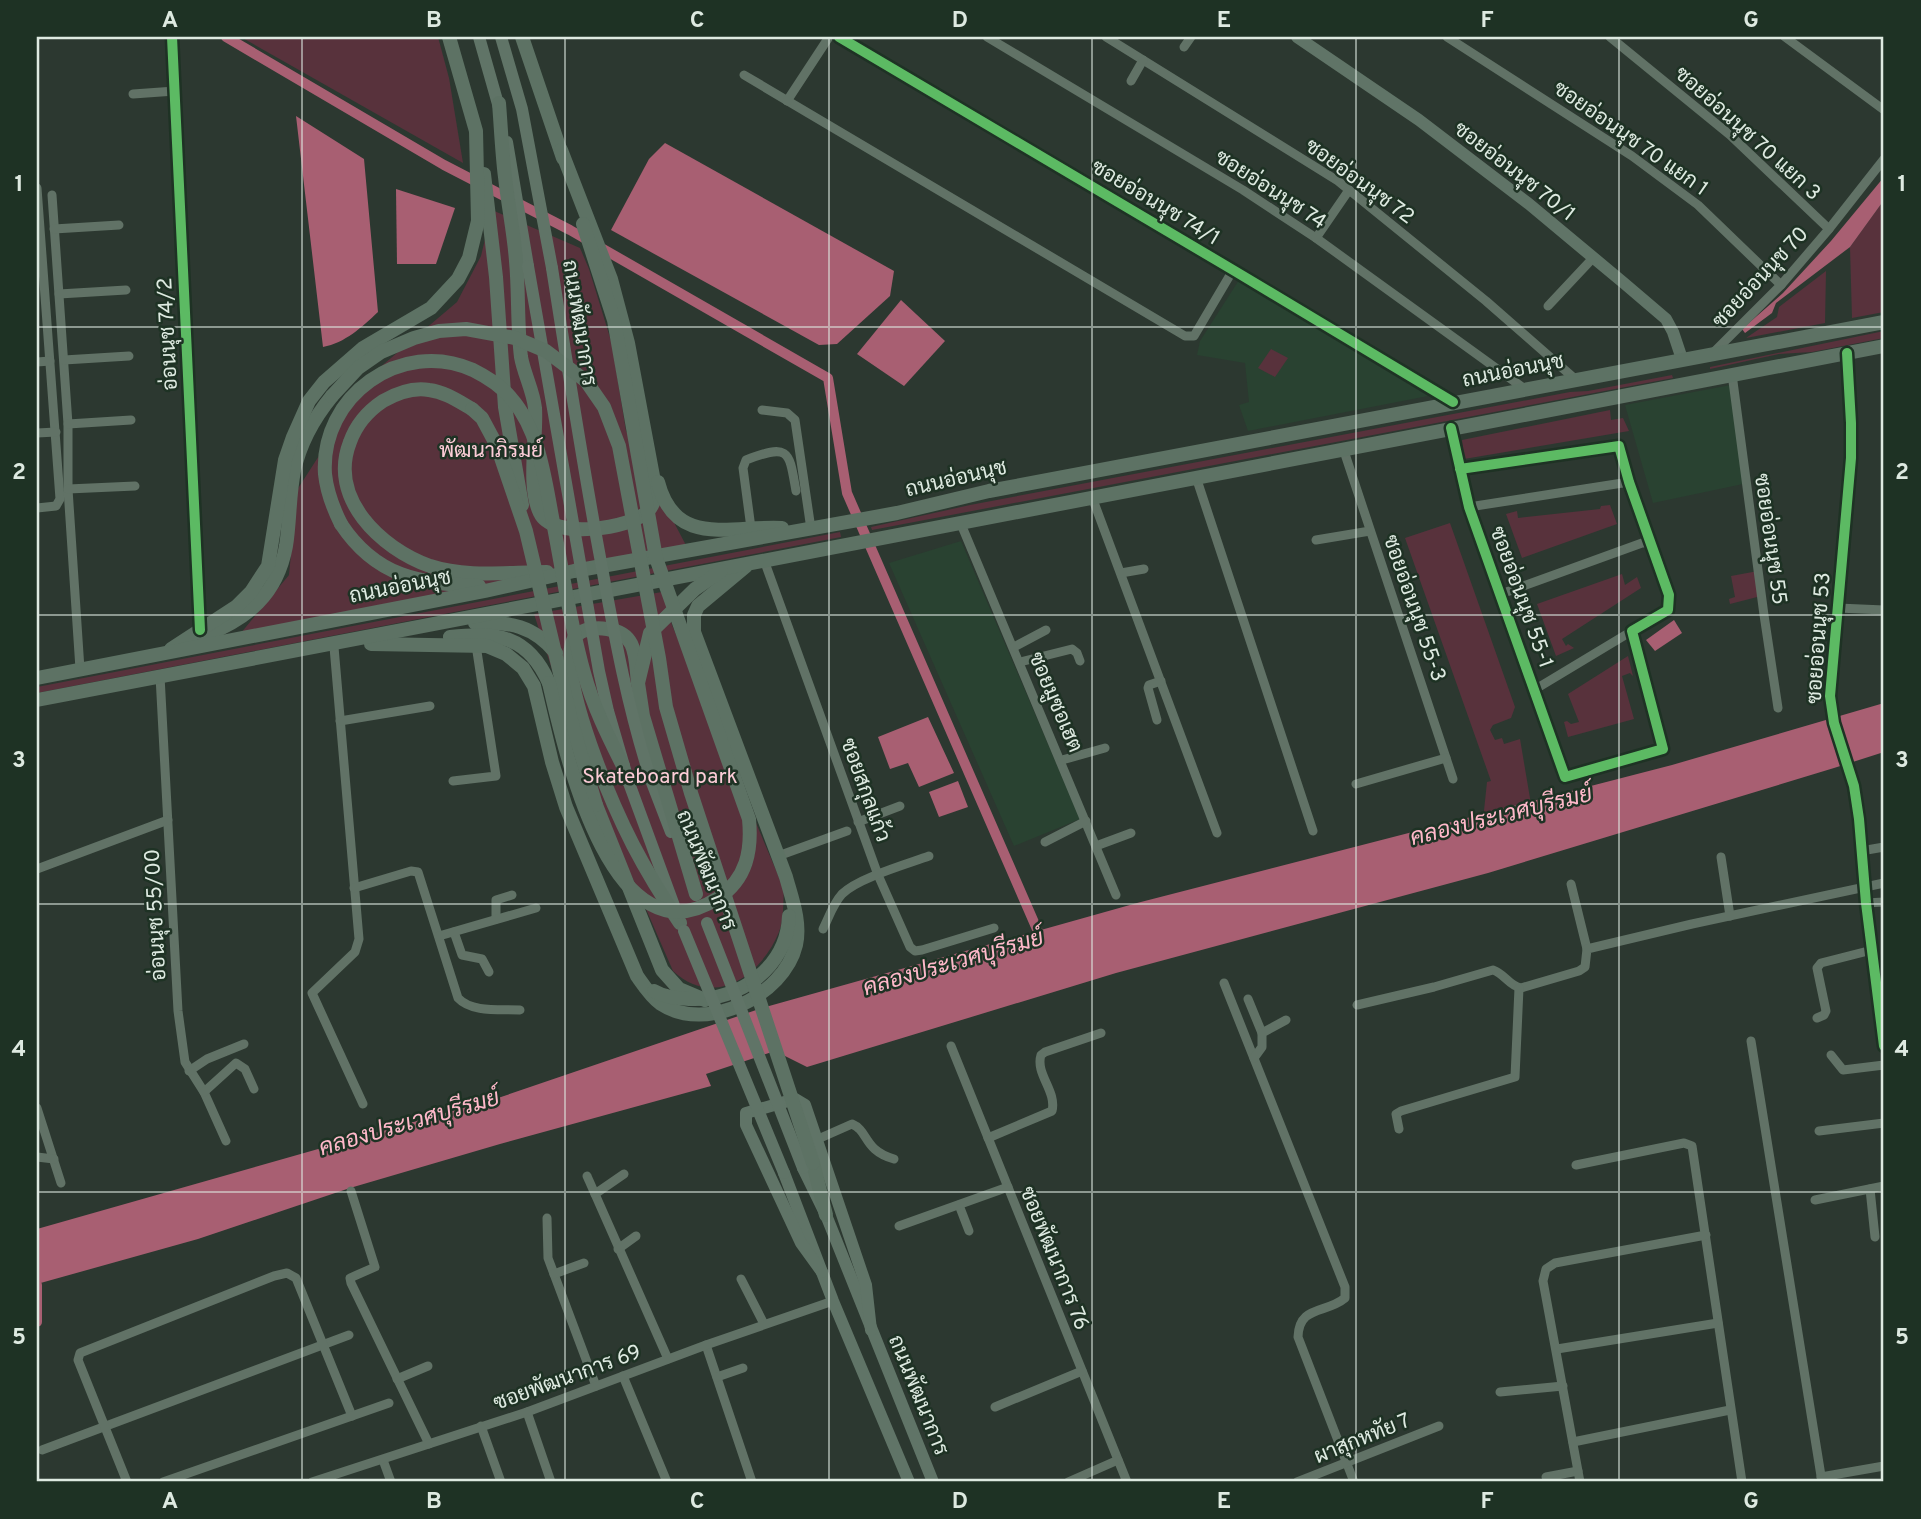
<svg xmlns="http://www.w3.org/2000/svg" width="1921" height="1519" font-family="Overpass,Sarabun,sans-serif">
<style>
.built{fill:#294231}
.green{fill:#58323c}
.water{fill:#a85f72}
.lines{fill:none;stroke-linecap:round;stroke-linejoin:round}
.canal{stroke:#a85f72;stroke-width:10}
.street{stroke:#617266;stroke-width:9}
.secondary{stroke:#607467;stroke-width:12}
.primary{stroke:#5d7264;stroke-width:14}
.secondary-bridge{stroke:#607467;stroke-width:12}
.primary-bridge{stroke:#5d7264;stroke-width:14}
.cycleway-casing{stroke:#1e3224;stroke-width:15}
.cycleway{stroke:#5cba63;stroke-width:10}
.grid{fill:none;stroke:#deeae1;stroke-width:2;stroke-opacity:0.55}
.labels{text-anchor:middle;stroke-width:5;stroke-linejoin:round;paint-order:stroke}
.street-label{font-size:21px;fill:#deeae1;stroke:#1e3224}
.park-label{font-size:21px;fill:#fcccd7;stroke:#1e3224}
.water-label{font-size:23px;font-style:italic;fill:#ffb9ca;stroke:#1e3224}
.neatline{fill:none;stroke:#deeae1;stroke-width:2.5}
.grid-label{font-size:23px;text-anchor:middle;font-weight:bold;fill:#deeae1}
</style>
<rect width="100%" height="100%" fill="#2c3830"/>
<g class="built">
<polygon points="1239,280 1428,396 1248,431 1239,405 1249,402 1245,363 1197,355 1200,341"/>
<polygon points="1731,385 1743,484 1653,503 1625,405"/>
<polygon points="961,541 1080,819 1014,846 889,563"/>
</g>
<g class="green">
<polygon points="241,37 438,37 449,78 463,163"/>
<polygon points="1884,200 1884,312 1852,318 1850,247"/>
<polygon points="492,210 580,248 589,269 612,344 626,431 689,551 236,639 289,575 297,490 371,375 457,302 481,256"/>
<polygon points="1826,271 1825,323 1746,338 1777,317 1779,307"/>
<polygon points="1884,331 1884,338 1812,352 1779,354 1710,369 1710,367"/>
<polygon points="1271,349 1288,358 1275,377 1258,368"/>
<polygon points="1672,375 1673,378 872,530 871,527 970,505 1570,392 1588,391"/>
<polygon points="1610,410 1611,420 1623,418 1629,431 1464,459 1462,440"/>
<polygon points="1610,505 1617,524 1522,558 1506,514 1517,511 1518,518 1600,509 1601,506"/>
<polygon points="1450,523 1515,707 1511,718 1493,725 1490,730 1495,740 1502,738 1504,744 1520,739 1531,804 1483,820 1487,782 1491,781 1405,538"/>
<polygon points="840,532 841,537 37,693 37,687"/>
<polygon points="1758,571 1761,596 1730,604 1729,599 1735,597 1731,576"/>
<polygon points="1622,574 1625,585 1637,577 1641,588 1562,639 1566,646 1568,644 1574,648 1556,656 1537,604"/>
<path d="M662,592L672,625L784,889C783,902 784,919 779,932C761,976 714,1009 673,971L633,879L596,805L534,614Z"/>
<polygon points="1628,656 1633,676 1630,673 1622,676 1634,719 1568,737 1564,722 1567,721 1571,724 1579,722 1568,694"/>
</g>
<g class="water">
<path d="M296,116L364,159L378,312C362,327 345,343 323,347Z"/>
<polygon points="665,143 894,271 890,296 837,344 819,345 611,230 649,159"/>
<polygon points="1884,177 1884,200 1850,247 1776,303 1772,313 1745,333 1742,329 1783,293 1831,241"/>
<polygon points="396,189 455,208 436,264 397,264"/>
<polygon points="901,300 945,341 904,386 857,354"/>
<polygon points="1674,620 1682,633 1655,651 1646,640"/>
<polygon points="1884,703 1884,752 1834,768 1488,873 1116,973 807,1067 775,1051 706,1074 711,1086 500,1144 350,1188 198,1239 37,1284 37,1229 501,1097 762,1008 1137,903 1672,765"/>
<polygon points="928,717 954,773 919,787 908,763 890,769 878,737"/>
<polygon points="958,781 968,807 939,817 929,792"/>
</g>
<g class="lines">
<g class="canal">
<polyline points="226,37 444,165 570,230 828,378 847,493 1043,943"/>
<polyline points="37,1285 37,1322"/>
</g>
<g class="street">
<polyline points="172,37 200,630"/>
<polyline points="839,37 1233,270 1453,402"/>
<polyline points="987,37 1243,190 1316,238 1525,389"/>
<polyline points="1106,37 1338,181 1486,301 1575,379"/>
<polyline points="1447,37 1632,156 1698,205 1781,285"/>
<polyline points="1610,37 1730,135 1829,229"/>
<polyline points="1785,37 1884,110"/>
<polyline points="1184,47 1191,37"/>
<polyline points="744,75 1185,336 1194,336 1233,270"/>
<polyline points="1131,81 1143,60"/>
<polyline points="133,94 175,91"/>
<polyline points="787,101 829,37"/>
<polyline points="37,188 60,499 56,506 37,508"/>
<polyline points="52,195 68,424 68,489 80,669"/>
<polyline points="54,229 119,225"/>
<polyline points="1316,238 1349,190"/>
<polyline points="59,294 126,290"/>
<polyline points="1548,306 1593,258"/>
<polyline points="1713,353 1781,285 1829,229 1884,159"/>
<polyline points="1847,353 1851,423 1851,458 1830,696 1834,723 1854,786 1859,819 1866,903 1884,1046"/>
<polyline points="64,360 129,356"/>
<polyline points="37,362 50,361"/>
<polyline points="1732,374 1764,615 1778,708"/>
<polyline points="762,410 787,413 795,420 811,529"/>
<polyline points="68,424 131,420"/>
<polyline points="1451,428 1469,507 1565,777 1663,749 1632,631 1668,610 1669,595 1629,482 1619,446 1460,469"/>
<polyline points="37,433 56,432"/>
<polyline points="1343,448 1453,779"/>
<polyline points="1196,477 1313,831"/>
<polyline points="68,489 135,486"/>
<polyline points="1092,497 1217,833"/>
<polyline points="1469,507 1629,482"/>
<polyline points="961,524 1116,895"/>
<path d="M751,528L743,468L746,460C790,443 789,451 796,491"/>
<polyline points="1316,540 1370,531"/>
<polyline points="764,560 878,875 910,947 915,951 922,950 994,928"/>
<polyline points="1121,573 1144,569"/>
<polyline points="1501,594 1642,543 1650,543"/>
<polyline points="1838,608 1884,610"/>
<polyline points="334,647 359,939 355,952 312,993 363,1104"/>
<polyline points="1014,647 1046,630"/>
<polyline points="1020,662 1072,649 1077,653 1080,661"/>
<polyline points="160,676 178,1011 185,1062 204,1092 226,1141"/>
<polyline points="1534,690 1632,631"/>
<polyline points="1157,720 1148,688 1149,685 1161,681"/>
<polyline points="340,721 430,706"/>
<polyline points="1062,760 1105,748"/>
<polyline points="453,781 496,776 476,645"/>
<polyline points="1356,784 1446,758"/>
<polyline points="858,822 900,806"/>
<polyline points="1045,842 1086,821"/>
<polyline points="1096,846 1131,833"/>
<polyline points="1861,851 1884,847"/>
<polyline points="778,856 847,831"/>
<polyline points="1721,857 1730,916"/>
<polyline points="37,869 168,820"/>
<polyline points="1571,884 1587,949"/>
<path d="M354,888L411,871L418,872L458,998C472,1013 500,1009 520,1010"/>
<polyline points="1866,903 1884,902"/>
<polyline points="496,919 496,900 512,895"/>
<path d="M823,929C829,917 833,904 842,894C858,878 907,864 929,856"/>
<polyline points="454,932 462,955 482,959 489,972"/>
<polyline points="439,936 536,908"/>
<path d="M1224,983L1345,1287V1298C1326,1314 1299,1305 1298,1337L1354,1482"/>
<polyline points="1248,999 1262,1033"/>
<path d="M1357,1005L1434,987L1493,970C1505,974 1509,986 1521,988L1579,971L1585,967L1587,949L1692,924L1884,883"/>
<polyline points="1817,1018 1824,1015 1826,1011 1817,968 1821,963 1872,950"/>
<polyline points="1751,1041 1822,1482"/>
<polyline points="951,1046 1127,1482"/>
<polyline points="1831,1055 1843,1070 1884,1065"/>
<polyline points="1254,1058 1262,1047 1262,1033 1286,1020"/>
<polyline points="189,1071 207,1059 244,1044"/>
<polyline points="204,1092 236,1063 245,1069 254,1089"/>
<polyline points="37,1108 61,1183"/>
<polyline points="1399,1129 1396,1114 1401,1111 1515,1077 1519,988"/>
<polyline points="1819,1131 1884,1123"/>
<path d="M988,1138L1052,1111C1057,1091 1035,1074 1041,1055L1045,1052L1101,1033"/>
<path d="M818,1139L852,1124C869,1131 863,1150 894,1159"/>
<polyline points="37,1157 54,1159"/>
<polyline points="1576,1165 1684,1143 1692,1146 1742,1482"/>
<polyline points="624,1174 595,1194 668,1359"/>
<polyline points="587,1176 595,1194"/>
<polyline points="1870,1189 1875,1237"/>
<polyline points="351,1191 375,1267 350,1278 351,1283 429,1444"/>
<polyline points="1815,1200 1884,1186"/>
<polyline points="959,1205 969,1231"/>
<polyline points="547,1218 548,1258 596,1386"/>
<polyline points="899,1226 1008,1187"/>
<polyline points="618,1249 636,1236"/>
<polyline points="554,1274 584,1263"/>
<polyline points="741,1279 764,1324"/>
<polyline points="706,1345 752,1482"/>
<polyline points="1557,1349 1718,1323"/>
<polyline points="623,1376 667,1482"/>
<polyline points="717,1377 743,1368"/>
<polyline points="397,1379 428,1366"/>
<polyline points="1500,1392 1563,1386"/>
<polyline points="995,1407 1082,1371"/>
<polyline points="527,1412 551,1482"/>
<polyline points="481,1426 501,1482"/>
<polyline points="1573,1442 1730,1410"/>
<polyline points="42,1450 349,1335"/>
<polyline points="383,1460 391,1482"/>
<polyline points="1546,1477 1578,1471"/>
<polyline points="1821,1477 1884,1466"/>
<polyline points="127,1482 78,1360 80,1353 274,1276 287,1273 296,1278 352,1416"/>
<polyline points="163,1482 389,1403"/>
<polyline points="312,1482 527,1412 706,1345 833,1301"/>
<polyline points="1068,1482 1118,1460"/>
<polyline points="1297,1482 1439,1426"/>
<polyline points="1580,1482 1543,1281 1546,1269 1555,1263 1706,1235"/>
</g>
<g class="secondary">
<polyline points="479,37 500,111"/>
<polyline points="501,37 522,109 552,268"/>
<polyline points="1297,37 1419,120 1529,204 1625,284 1666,319 1673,332 1682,359"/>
<polyline points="507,142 528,266"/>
<polyline points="651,780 671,832"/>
<polyline points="629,783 676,911"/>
<polyline points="803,1168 826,1215 933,1482"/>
<polyline points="784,1173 833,1301 909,1482"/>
<polyline points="822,1272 801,1243 746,1125 746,1113 795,1099 805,1105 866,1285 871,1330"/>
</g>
<g class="primary">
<polyline points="522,37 563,158"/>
<path d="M499,103C501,128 502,153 505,177C508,205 514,233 516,261C519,293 517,325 521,357C524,374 533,390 535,408C537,438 527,487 540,513C552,540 631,529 648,511C653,506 655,499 656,492L628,343L611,279L561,150"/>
<polyline points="484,174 496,277 505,407 522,505"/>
<path d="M472,409C458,401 445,392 429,390C412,387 397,393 383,401C368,411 356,425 350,442C328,498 380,548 430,566C466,578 509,572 547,572"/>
<path d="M658,482C675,549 732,525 782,528"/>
<path d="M341,524C376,577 420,584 479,586"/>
<path d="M475,623C509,621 534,626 556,653"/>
<path d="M204,636C248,618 277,595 286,546C290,521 289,496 294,471C300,443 314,418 332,396"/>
<path d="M450,637C497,632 528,635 549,683"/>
<path d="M371,644L487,646L506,654L523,668L534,686L552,762L566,807L637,976C644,986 651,997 661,1004C706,1034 784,996 796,945C801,922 792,899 786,877L694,632V615L698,606L746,566"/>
<polyline points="171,649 237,606 251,592 268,566 285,460 293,437 309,401 324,382 363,348 431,308 458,279 469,258 478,221 476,131 449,37"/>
<polyline points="37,678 485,591 574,571 897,513 989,491 1884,322"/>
<path d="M638,683C635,658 638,633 607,629C600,628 593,628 586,630C579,632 574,636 572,643C560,685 613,806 633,845C647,872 663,898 680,923"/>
<polyline points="37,700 1884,346"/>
<polyline points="596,805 662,970 679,989 705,1000"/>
<polyline points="696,894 643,716 638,683 650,633 695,589 721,571"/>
<path d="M654,991C666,998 677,998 691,999C740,1001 787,967 789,916"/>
<polyline points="813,1163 826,1215"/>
</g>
<g class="secondary-bridge">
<polyline points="528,266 599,671 608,711 629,783"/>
<path d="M552,268C567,364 582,461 600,557C614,633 627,706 651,780"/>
<polyline points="707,923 803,1168"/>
<polyline points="684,931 784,1173"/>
</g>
<g class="primary-bridge">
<polyline points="332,396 358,368 381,352 414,338 439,331 466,329 515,338 546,351 586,381 604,407 619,446 659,658 666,707 691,793 813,1163"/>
<polyline points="472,409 482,418 497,446 526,531 572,724 596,805"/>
<path d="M341,524C333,508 327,493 325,474C320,396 401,338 473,370C487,377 501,386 511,398C540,431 545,481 553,522C563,573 570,624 584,673C593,706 608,736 623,766"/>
<path d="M549,683C564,747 611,968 718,898C747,879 752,850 749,819L656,558L614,320L583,224"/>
</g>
<defs>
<g id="cycleway">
<polyline points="172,37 200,630"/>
<polyline points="839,37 1233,270 1453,402"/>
<polyline points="1847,353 1851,423 1851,458 1830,696 1834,723 1854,786 1859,819 1866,903 1884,1046"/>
<polyline points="1451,428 1469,507 1565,777 1663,749 1632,631 1668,610 1669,595 1629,482 1619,446 1460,469"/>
</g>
</defs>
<use href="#cycleway" class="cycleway-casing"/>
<use href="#cycleway" class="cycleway"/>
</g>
<path class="grid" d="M302,37V1482M565,37V1482M829,37V1482M1092,37V1482M1356,37V1482M1619,37V1482M37,327H1884M37,615H1884M37,904H1884M37,1192H1884"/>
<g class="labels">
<g class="street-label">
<text transform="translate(1748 133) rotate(42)" y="7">ซอยอ่อนนุช 70 แยก 3</text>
<text transform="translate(1631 138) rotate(35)" y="7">ซอยอ่อนนุช 70 แยก 1</text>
<text transform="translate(1515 171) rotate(38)" y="7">ซอยอ่อนนุช 70/1</text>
<text transform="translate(1360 181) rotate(36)" y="7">ซอยอ่อนนุช 72</text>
<text transform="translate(1271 189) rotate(33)" y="7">ซอยอ่อนนุช 74</text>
<text transform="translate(1156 202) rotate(31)" y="7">ซอยอ่อนนุช 74/1</text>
<text transform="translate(1760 277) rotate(-47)" y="7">ซอยอ่อนนุช 70</text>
<text transform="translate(580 323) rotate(81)" y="7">ถนนพัฒนาการ</text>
<text transform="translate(167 334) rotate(-93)" y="7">อ่อนนุช 74/2</text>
<text transform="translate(1513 370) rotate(-11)" y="7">ถนนอ่อนนุช</text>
<text transform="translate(956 478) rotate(-13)" y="7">ถนนอ่อนนุช</text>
<text transform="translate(1771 539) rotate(82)" y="7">ซอยอ่อนนุช 55</text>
<text transform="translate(400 586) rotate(-11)" y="7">ถนนอ่อนนุช</text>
<text transform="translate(1522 597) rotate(70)" y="7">ซอยอ่อนนุช 55-1</text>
<text transform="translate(1415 608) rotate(71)" y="7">ซอยอ่อนนุช 55-3</text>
<text transform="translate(1818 638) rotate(-86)" y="7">ซอยอ่อนนุช 53</text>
<text transform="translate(1056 702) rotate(67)" y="7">ซอยมูซอเฮต</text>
<text transform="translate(866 790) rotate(70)" y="7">ซอยสกุลแก้ว</text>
<text transform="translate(707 870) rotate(68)" y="7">ถนนพัฒนาการ</text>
<text transform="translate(155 915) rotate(-93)" y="7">อ่อนนุช 55/00</text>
<text transform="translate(1055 1258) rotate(68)" y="7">ซอยพัฒนาการ 76</text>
<text transform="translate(567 1377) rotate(-20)" y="7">ซอยพัฒนาการ 69</text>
<text transform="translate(919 1395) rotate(68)" y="7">ถนนพัฒนาการ</text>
<text transform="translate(1362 1438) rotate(-22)" y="7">ผาสุกหทัย 7</text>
</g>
<g class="park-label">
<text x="491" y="457">พัฒนาภิรมย์</text>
<text x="660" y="783">Skateboard park</text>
</g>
<g class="water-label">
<text transform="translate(1501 815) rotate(-14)" y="8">คลองประเวศบุรีรมย์</text>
<text transform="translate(953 962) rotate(-16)" y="8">คลองประเวศบุรีรมย์</text>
<text transform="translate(409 1122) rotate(-16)" y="8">คลองประเวศบุรีรมย์</text>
</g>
</g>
<rect width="1921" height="1519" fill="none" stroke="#1e3224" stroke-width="77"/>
<rect x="38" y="38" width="1844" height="1442" class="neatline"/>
<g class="grid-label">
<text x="170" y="27">A</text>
<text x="434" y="27">B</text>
<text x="697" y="27">C</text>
<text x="960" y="27">D</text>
<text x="1224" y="27">E</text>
<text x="1487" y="27">F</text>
<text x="1751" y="27">G</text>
<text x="19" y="191">1</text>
<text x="1902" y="191">1</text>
<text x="19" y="479">2</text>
<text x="1902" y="479">2</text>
<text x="19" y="767">3</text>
<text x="1902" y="767">3</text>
<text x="19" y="1056">4</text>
<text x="1902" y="1056">4</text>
<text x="19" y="1344">5</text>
<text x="1902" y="1344">5</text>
<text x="170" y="1508">A</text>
<text x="434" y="1508">B</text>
<text x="697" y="1508">C</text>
<text x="960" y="1508">D</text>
<text x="1224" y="1508">E</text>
<text x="1487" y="1508">F</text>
<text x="1751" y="1508">G</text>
</g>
</svg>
